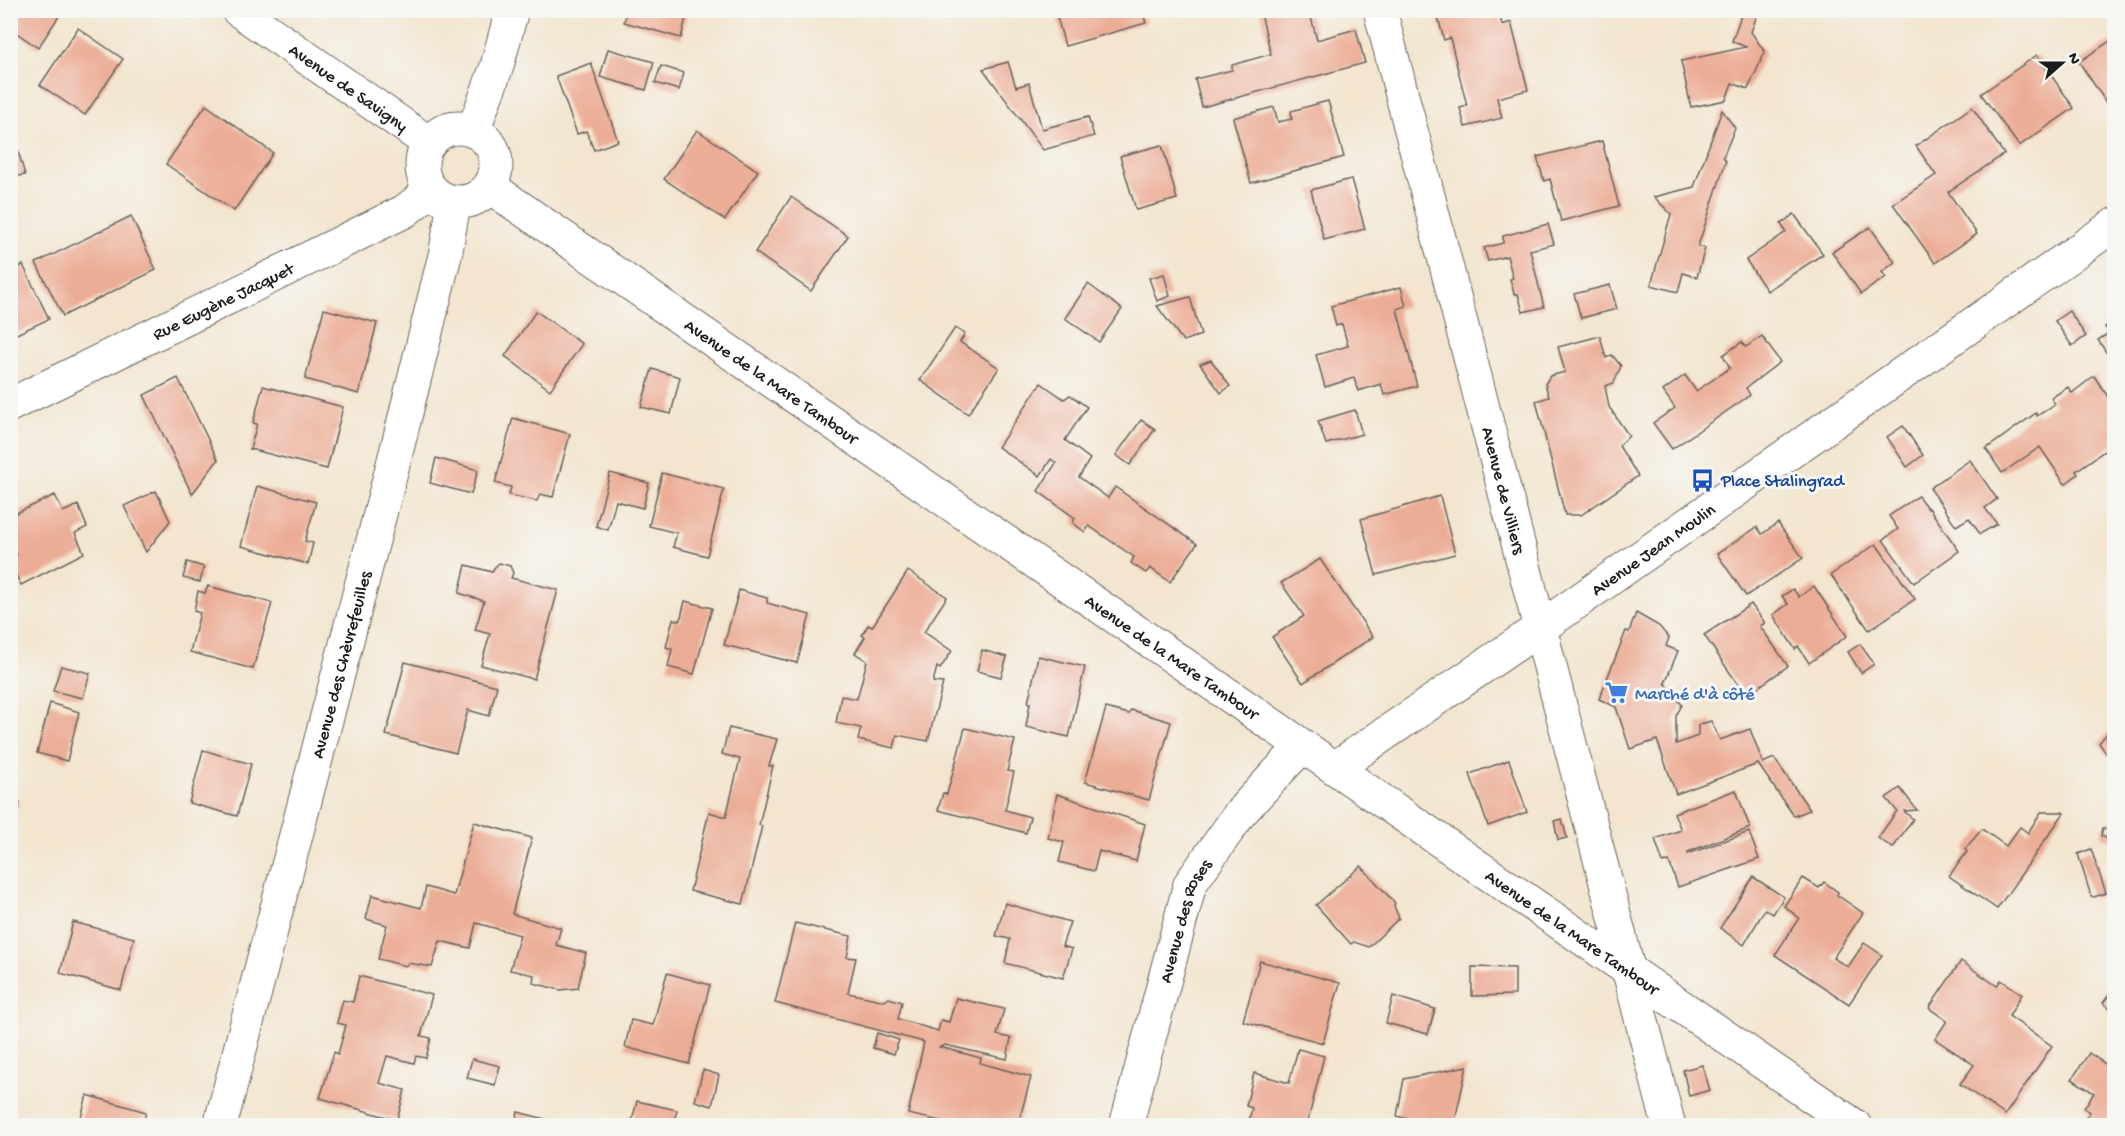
<svg xmlns="http://www.w3.org/2000/svg" width="2125" height="1136" font-family="'Gochi Hand',sans-serif">
<style>
.building{fill:#ecad97}
.lines{fill:none;stroke-linecap:round;stroke-linejoin:round}
.minor-casing{stroke:#67625b;stroke-width:35}
.minor{stroke:#fff;stroke-width:33}
.labels{text-anchor:middle;stroke-width:6;stroke-linejoin:round;paint-order:stroke}
.street-label{font-size:18px;fill:#1c1c1c;stroke:#f6f6f2}
.transit-label{font-size:18px;fill:#164399;stroke:#f6f6f2;text-anchor:start}
.shop-label{font-size:18px;fill:#366cbe;stroke:#f6f6f2;text-anchor:start}
</style>
<rect width="100%" height="100%" fill="#f6f6f2"/>
<filter id="ink" filterUnits="userSpaceOnUse"><feTurbulence type="fractalNoise" baseFrequency=".0167" numOctaves="2"/><feDisplacementMap in="SourceGraphic" scale="12" xChannelSelector="R" yChannelSelector="G"/><feConvolveMatrix kernelMatrix="1 2 1 2 8 2 1 2 1" color-interpolation-filters="sRGB"/></filter>
<filter id="wash" filterUnits="userSpaceOnUse"><feTurbulence type="fractalNoise" baseFrequency=".008" numOctaves="4" result="noise"/><feDisplacementMap in="SourceGraphic" scale="24" xChannelSelector="R" yChannelSelector="G"/><feGaussianBlur stdDeviation="1.35" result="paint"/><feColorMatrix in="noise" values="0 0 0 0 0 0 0 0 0 0 0 0 0 0 0 0 0 1.4 0 .05"/><feComposite in="paint" operator="in"/></filter>
<g filter="url(#wash)">
<rect width="100%" height="100%" fill="#f3e5cf"/>
<g id="blocks">
<g class="building">
<polygon points="10,10 63,10 38,48 10,28"/>
<polygon points="627,10 688,10 681,38 624,22"/>
<polygon points="1055,10 1142,10 1146,23 1065,46"/>
<polygon points="1260,10 1309,10 1317,40 1356,29 1365,63 1202,107 1195,79 1232,70 1232,65 1271,54"/>
<polygon points="1436,10 1499,10 1502,25 1511,22 1528,90 1497,98 1502,118 1465,127 1460,108 1467,106 1450,38 1444,40"/>
<polygon points="1743,10 1759,10 1751,32 1765,52 1748,89 1732,83 1726,100 1691,107 1681,61 1746,47 1732,41"/>
<polygon points="78,28 123,59 85,115 40,85"/>
<polygon points="2113,39 2114,42 2114,114 2079,62"/>
<polygon points="608,49 654,62 646,90 600,77"/>
<polygon points="2037,55 2074,108 2019,146 1981,94"/>
<polygon points="1008,62 1016,87 1029,83 1042,129 1088,117 1094,136 1043,150 983,69"/>
<polygon points="591,63 618,141 594,150 586,131 577,134 556,76"/>
<polygon points="661,66 684,73 679,90 655,83"/>
<polygon points="1328,101 1344,157 1251,183 1233,118 1274,107 1278,122 1292,119 1291,111"/>
<polygon points="206,105 273,153 234,211 166,164"/>
<polygon points="1972,107 2004,154 1948,192 1977,234 1935,263 1893,204 1936,175 1916,146"/>
<polygon points="1722,110 1735,128 1723,157 1726,161 1698,246 1705,248 1697,277 1683,273 1678,292 1651,285 1671,214 1654,197 1694,187"/>
<polygon points="10,123 16,127 13,133 25,175 10,177"/>
<polygon points="697,130 758,171 725,220 664,179"/>
<polygon points="1602,141 1619,206 1561,221 1550,179 1544,181 1537,157"/>
<polygon points="1162,145 1177,199 1136,210 1120,156"/>
<polygon points="1351,179 1365,229 1324,240 1311,190"/>
<polygon points="791,197 848,236 811,291 755,252"/>
<polygon points="1794,214 1823,254 1767,291 1746,260 1786,232 1781,224"/>
<polygon points="131,216 156,270 63,316 36,263"/>
<polygon points="1548,224 1554,244 1530,250 1544,307 1523,312 1518,294 1514,294 1510,279 1513,278 1507,256 1488,261 1484,248 1503,243 1503,236"/>
<polygon points="1870,227 1895,262 1882,272 1886,277 1861,294 1832,252"/>
<polygon points="23,265 49,319 10,337 10,271"/>
<polygon points="1164,274 1170,296 1157,301 1149,278"/>
<polygon points="1088,284 1122,309 1099,342 1065,318"/>
<polygon points="1610,285 1617,309 1581,318 1574,294"/>
<polygon points="1401,287 1406,306 1397,309 1417,386 1384,395 1381,384 1358,391 1354,378 1325,387 1316,355 1348,346 1342,324 1336,326 1331,306"/>
<polygon points="1190,297 1201,335 1183,341 1157,306"/>
<polygon points="324,309 377,323 359,394 305,379"/>
<polygon points="536,311 582,344 550,390 505,356"/>
<polygon points="2069,311 2086,336 2072,346 2055,321"/>
<polygon points="2114,321 2114,364 2098,340 2109,333 2105,327"/>
<polygon points="955,328 965,334 960,342 999,368 968,414 920,380"/>
<polygon points="1600,336 1606,358 1612,355 1621,366 1614,383 1605,386 1609,407 1629,436 1619,446 1638,476 1581,515 1565,515 1536,401 1549,397 1545,384 1550,376 1565,372 1558,347"/>
<polygon points="1762,336 1780,362 1746,388 1750,395 1672,449 1653,423 1675,408 1663,391 1685,375 1696,391 1730,368 1723,355 1742,342 1746,347"/>
<polygon points="1211,360 1230,386 1221,393 1200,364"/>
<polygon points="652,369 680,377 671,414 641,407"/>
<polygon points="2094,376 2114,406 2114,444 2076,471 2078,474 2065,484 2040,447 2002,473 1986,449 2036,413 2037,416 2055,404 2051,398 2068,387 2072,393"/>
<polygon points="178,378 218,460 192,494 144,395"/>
<polygon points="1041,383 1064,399 1070,395 1087,407 1065,440 1090,459 1079,477 1108,498 1115,487 1197,544 1170,582 1150,568 1146,573 1131,563 1134,557 1089,526 1085,532 1073,523 1075,518 1038,491 1056,463 1051,459 1040,476 998,447"/>
<polygon points="263,386 343,407 327,469 250,449 257,424 253,423"/>
<polygon points="1355,410 1362,434 1326,444 1318,421"/>
<polygon points="513,418 570,434 553,497 540,494 537,501 509,495 511,487 495,483"/>
<polygon points="1141,420 1155,429 1130,465 1116,455"/>
<polygon points="1903,426 1923,455 1907,467 1887,437"/>
<polygon points="436,458 478,470 471,494 430,483"/>
<polygon points="1970,460 1997,499 1985,508 1997,524 1980,534 1969,518 1956,526 1930,488"/>
<polygon points="610,473 649,483 643,508 616,501 608,530 596,526"/>
<polygon points="662,473 724,489 707,556 673,547 677,533 649,526"/>
<polygon points="257,486 316,502 305,541 313,543 308,564 241,546"/>
<polygon points="156,491 170,521 146,552 124,506"/>
<polygon points="55,495 63,512 78,505 87,527 75,533 84,553 21,585 10,564 10,559 17,555 10,542 10,516"/>
<polygon points="1440,496 1455,554 1376,575 1361,519"/>
<polygon points="1918,496 1928,509 1929,508 1959,551 1914,583 1883,540 1898,529 1889,516"/>
<polygon points="1778,523 1803,558 1746,596 1717,554 1757,527 1762,534"/>
<polygon points="1876,544 1915,599 1869,630 1831,575"/>
<polygon points="1320,559 1373,637 1303,683 1272,637 1304,616 1281,583"/>
<polygon points="187,562 204,567 200,582 183,578"/>
<polygon points="499,563 510,566 513,573 511,578 558,590 534,679 481,665 490,634 475,630 484,601 459,593 466,565 492,572 494,568"/>
<polygon points="908,571 947,597 924,632 952,651 940,669 937,667 933,682 943,683 928,741 897,735 894,748 858,740 861,728 836,723 841,696 857,699 867,661 855,653 865,637 862,635 868,625 872,627"/>
<polygon points="208,586 272,603 253,669 190,652 200,613 194,611 198,591 205,593"/>
<polygon points="1814,586 1847,636 1809,663 1798,646 1795,649 1773,615 1788,604 1782,596 1793,589 1799,597"/>
<polygon points="739,590 767,598 767,603 810,615 797,663 724,645"/>
<polygon points="685,601 712,608 694,674 668,667 672,649 666,647 673,619 680,621"/>
<polygon points="1751,604 1765,623 1760,626 1788,666 1746,696 1704,635"/>
<polygon points="1636,613 1659,626 1669,638 1666,646 1678,651 1665,683 1682,705 1676,716 1676,744 1698,736 1698,725 1711,721 1720,740 1750,729 1763,763 1774,758 1810,810 1794,816 1758,764 1676,794 1657,740 1630,749 1616,707 1599,699 1626,631 1629,632"/>
<polygon points="1860,644 1874,664 1861,673 1848,652"/>
<polygon points="982,650 1007,657 1001,677 977,671"/>
<polygon points="1038,656 1085,667 1069,737 1026,727 1030,703 1028,703"/>
<polygon points="405,662 497,686 489,716 468,710 456,753 386,735"/>
<polygon points="61,666 90,673 83,698 53,691"/>
<polygon points="50,703 79,712 67,761 37,753"/>
<polygon points="1106,708 1129,714 1131,710 1171,722 1149,800 1085,782"/>
<polygon points="2114,725 2114,748 2108,756 2099,743"/>
<polygon points="729,728 777,739 769,766 773,766 759,825 762,826 743,904 690,891 709,812 726,817 740,759 722,754"/>
<polygon points="965,728 1015,740 1007,771 1014,772 1005,810 1030,817 1026,833 938,810 943,793 947,794"/>
<polygon points="203,750 251,764 237,816 189,803"/>
<polygon points="1509,760 1527,812 1488,826 1470,774"/>
<polygon points="1900,788 1917,810 1904,811 1913,819 1893,848 1878,838 1897,811 1886,798"/>
<polygon points="1736,790 1750,828 1688,852 1688,854 1749,832 1759,859 1678,887 1669,861 1663,863 1655,839 1681,830 1674,813"/>
<polygon points="1057,794 1145,824 1136,861 1099,851 1094,871 1059,862 1064,842 1048,838"/>
<polygon points="10,795 20,803 10,815"/>
<polygon points="2041,812 2062,812 2064,813 1997,909 1949,876 1967,852 1965,849 1982,829 2006,846 2020,827 2028,833"/>
<polygon points="1562,819 1567,838 1558,840 1554,821"/>
<polygon points="474,822 532,838 512,914 561,928 556,945 586,953 578,988 560,990 533,983 534,975 510,970 520,935 476,923 470,948 440,941 432,967 408,963 406,966 378,959 387,925 366,919 372,895 421,908 426,887 454,895"/>
<polygon points="2103,828 2114,832 2114,841 2101,836"/>
<polygon points="2091,849 2106,893 2094,897 2091,896 2078,854"/>
<polygon points="1361,866 1395,903 1394,906 1399,918 1369,947 1354,942 1351,944 1316,905"/>
<polygon points="1753,877 1784,897 1773,914 1765,909 1744,945 1720,928"/>
<polygon points="1803,878 1819,888 1824,882 1838,892 1837,895 1863,913 1833,958 1848,967 1864,943 1882,955 1849,1004 1775,955 1799,918 1784,906"/>
<polygon points="1005,903 1070,922 1062,946 1072,949 1063,978 1005,963 1010,939 996,936"/>
<polygon points="73,922 134,938 121,990 60,973"/>
<polygon points="795,923 851,936 847,957 856,958 848,993 885,1001 889,998 902,1002 898,1019 938,1031 941,1020 949,1022 956,998 1004,1009 997,1035 1011,1038 1007,1059 945,1045 940,1047 981,1058 980,1063 1031,1077 1018,1125 1006,1125 980,1119 978,1125 959,1125 908,1114 924,1042 775,1003"/>
<polygon points="1260,961 1340,983 1323,1043 1243,1021"/>
<polygon points="1961,961 1997,986 2001,980 2022,994 2009,1016 2052,1046 2005,1115 1960,1084 1974,1065 1935,1039 1947,1021 1929,1008"/>
<polygon points="1472,967 1515,968 1515,995 1472,996"/>
<polygon points="667,973 710,985 689,1064 625,1047 631,1020 653,1025"/>
<polygon points="359,976 432,995 421,1036 431,1038 426,1058 416,1056 414,1063 387,1056 379,1083 405,1090 397,1120 320,1098 334,1052 338,1054 346,1025 337,1023 343,1000 353,1002"/>
<polygon points="2114,988 2114,1013 2103,1003"/>
<polygon points="1393,996 1435,1009 1428,1034 1386,1023"/>
<polygon points="877,1033 899,1040 894,1054 873,1048"/>
<polygon points="1298,1049 1324,1056 1307,1125 1248,1125 1252,1108 1246,1106 1254,1073 1289,1083"/>
<polygon points="2089,1053 2114,1070 2114,1112 2105,1125 2081,1125 2090,1112 2084,1108 2094,1093 2072,1079"/>
<polygon points="472,1059 500,1066 495,1085 467,1078"/>
<polygon points="1702,1065 1710,1090 1689,1096 1683,1070"/>
<polygon points="1467,1066 1454,1125 1412,1125 1413,1121 1397,1116 1404,1079"/>
<polygon points="703,1070 719,1075 712,1106 695,1101"/>
<polygon points="87,1095 146,1112 143,1125 79,1125"/>
<polygon points="637,1101 677,1110 673,1125 646,1125 632,1121"/>
<polygon points="518,1112 568,1125 514,1125"/>
</g>
</g>
</g>
<g filter="url(#ink)">
<use href="#blocks" fill-opacity="0" stroke="#67625b" stroke-width="1.5"/>
<g class="lines">
<defs>
<g id="minor">
<path id="s1" d="M238,10L429,143"/>
<path id="s2" d="M1380,10L1669,1126"/>
<circle cx="459" cy="165" r="37"/>
<polyline points="473,131 497,66 512,10"/>
<path id="s3" d="M490,187L1855,1126"/>
<path id="s4" d="M10,405L405,211L431,190"/>
<path id="s5" d="M1335,768L1540,628L2114,225"/>
<path id="s6" d="M220,1126L398,445L446,251L454,202"/>
<path id="s7" d="M1126,1126L1190,884L1241,812L1302,746"/>
</g>
</defs>
<use href="#minor" class="minor-casing"/>
<use href="#minor" class="minor"/>
</g>
</g>
<defs>
<symbol id="bus-bare" viewBox="-9 -9 18 18"><path d="M-5-6H5V4H4V6H2V4H-2V6H-4V4H-5ZM-3.5-4V0h7V-4ZM-3.5 1.2v1.5H-2V1.2ZM2 1.2v1.5H3.5V1.2Z" fill="#1a4fb4" stroke="#f6f6f2" stroke-width="2.5" paint-order="stroke"/></symbol>
<symbol id="supermarket-bare" viewBox="-9 -9 18 18"><path d="M-6-5.5h2.5l.6 2H6L4.5 2H-2.5L-4.4-4H-6ZM-1.5 3.2a1.3 1.3 0 1 0 .1 0ZM3 3.2a1.3 1.3 0 1 0 .1 0Z" fill="#3f7fe0" stroke="#f6f6f2" stroke-width="2.5" paint-order="stroke"/></symbol>
</defs>
<g fill-rule="evenodd">
<use href="#bus-bare" x="1686" y="464" width="33" height="33"/>
<use href="#supermarket-bare" x="1600" y="676" width="33" height="33"/>
</g>
<g class="labels">
<g class="street-label">
<text dy="6" stroke="none"><textPath href="#s1" startOffset="135">Avenue de Savigny</textPath></text>
<text dy="6" stroke="none"><textPath href="#s4" startOffset="237">Rue Eugène Jacquet</textPath></text>
<text dy="6" stroke="none"><textPath href="#s3" startOffset="342">Avenue de la Mare Tambour</textPath></text>
<text dy="6" stroke="none"><textPath href="#s2" startOffset="496">Avenue de Villiers</textPath></text>
<text dy="6" stroke="none"><textPath href="#s5" startOffset="386">Avenue Jean Moulin</textPath></text>
<text dy="6" stroke="none"><textPath href="#s3" startOffset="828">Avenue de la Mare Tambour</textPath></text>
<text dy="6" stroke="none"><textPath href="#s6" startOffset="477">Avenue des Chèvrefeuilles</textPath></text>
<text dy="6" stroke="none"><textPath href="#s7" startOffset="214">Avenue des Roses</textPath></text>
<text dy="6" stroke="none"><textPath href="#s3" startOffset="1314">Avenue de la Mare Tambour</textPath></text>
</g>
<g class="transit-label">
<text x="1721" y="486">Place Stalingrad</text>
</g>
<g class="shop-label">
<text x="1635" y="699">Marché d'à côté</text>
</g>
</g>
<rect width="2125" height="1136" fill="none" stroke="#f6f6f2" stroke-width="36"/>
<g transform="translate(2062 63) rotate(69)" stroke="#f6f6f2" stroke-width="4.5" paint-order="stroke">
<path d="M0-4.5L10 22L0 15L-10 22Z" fill="#1c1c1c"/>
<text y="-9" font-size="16" font-weight="bold" text-anchor="middle" fill="#1c1c1c">N</text>
</g>
</svg>
